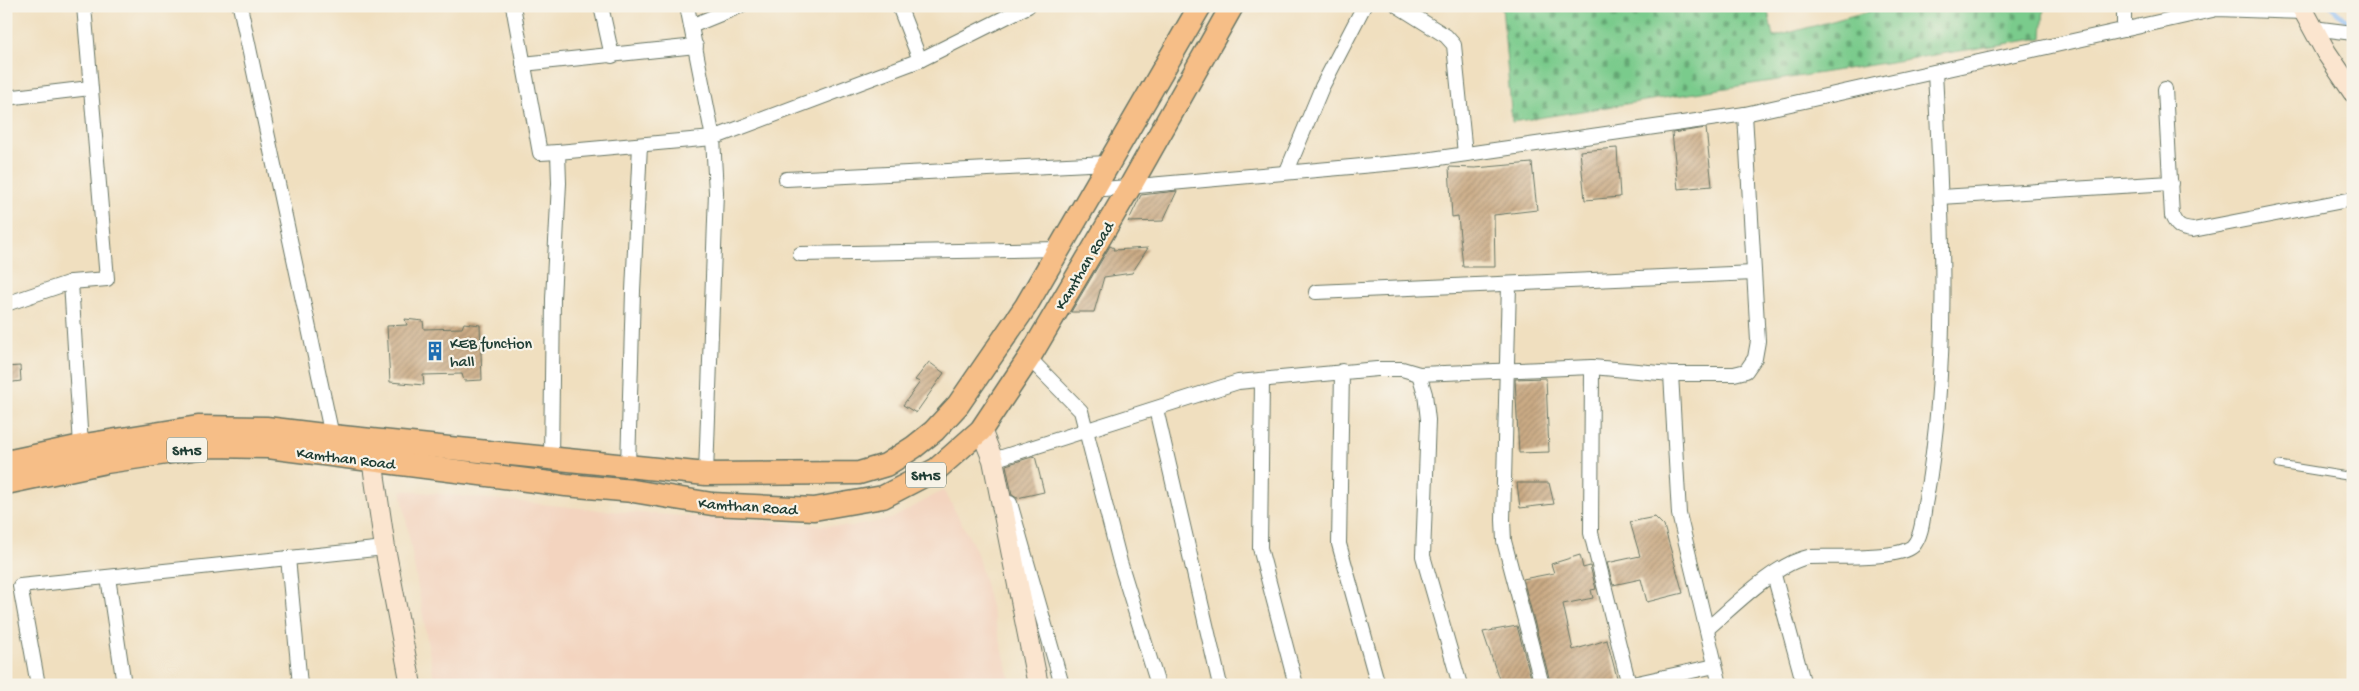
<svg xmlns="http://www.w3.org/2000/svg" width="2359" height="691" font-family="'Gochi Hand',sans-serif">
<style>
.built{fill:#f3d4bf}
.cemetery{fill:url(#cemetery-stones);stroke:#4c8460}
.lines{fill:none;stroke-linecap:round;stroke-linejoin:round}
.stream{stroke:#88bbf6;stroke-width:5}
.building{fill:url(#building-hatch)}
.lane-casing{stroke:#687665;stroke-width:9}
.street-casing{stroke:#687665;stroke-width:16}
.secondary-casing{stroke:#687665;stroke-width:22}
.primary-casing{stroke:#687665;stroke-width:25}
.lane{stroke:#fff;stroke-width:7}
.street{stroke:#fff;stroke-width:14}
.secondary{stroke:#fbe5cf;stroke-width:20}
.primary{stroke:#f6be87;stroke-width:22}
.labels{text-anchor:middle;stroke-width:4.5;stroke-linejoin:round;paint-order:stroke}
.shield{fill:#f7f3e8;stroke:#60746a;stroke-width:1}
.shield-label{font-size:15px;font-weight:bold;fill:#1f3d34}
.street-label{font-size:16px;fill:#1f3d34;stroke:#f7f3e8}
.poi-label{font-size:16px;fill:#1f3d34;stroke:#f7f3e8;text-anchor:start}
</style>
<defs>
<pattern id="cemetery-stones" width="16" height="16" patternUnits="userSpaceOnUse" patternTransform="scale(1.25)"><rect width="16" height="16" fill="#7acb8c"/><path d="M2 7V4a2 2 0 0 1 4 0v3zM10 15v-3a2 2 0 0 1 4 0v3z" fill="#63a673"/></pattern>
<pattern id="building-hatch" width="6" height="6" patternUnits="userSpaceOnUse" patternTransform="scale(1.25)"><rect width="6" height="6" fill="#cbab85"/><path d="M-1 1l2-2M0 6l6-6M5 7l2-2" fill="none" stroke="#a48c6e"/></pattern>
</defs>
<rect width="100%" height="100%" fill="#f7f3e8"/>
<filter id="ink" filterUnits="userSpaceOnUse"><feTurbulence type="fractalNoise" baseFrequency=".02" numOctaves="2"/><feDisplacementMap in="SourceGraphic" scale="10" xChannelSelector="R" yChannelSelector="G"/><feConvolveMatrix kernelMatrix="1 2 1 2 8 2 1 2 1" color-interpolation-filters="sRGB"/></filter>
<filter id="wash" filterUnits="userSpaceOnUse"><feTurbulence type="fractalNoise" baseFrequency=".0096" numOctaves="4" result="noise"/><feDisplacementMap in="SourceGraphic" scale="20" xChannelSelector="R" yChannelSelector="G"/><feGaussianBlur stdDeviation="1.12" result="paint"/><feColorMatrix in="noise" values="0 0 0 0 0 0 0 0 0 0 0 0 0 0 0 0 0 1.4 0 .05"/><feComposite in="paint" operator="in"/></filter>
<g filter="url(#wash)">
<rect width="100%" height="100%" fill="#f0dfbf"/>
<polygon class="built" points="401,490 610,511 850,527 891,519 944,490 976,550 1012,685 435,685"/>
<polygon class="cemetery" points="1502,6 1767,6 1773,37 1888,6 2044,6 2042,38 1512,122"/>
<g class="lines">
<polyline class="stream" points="2331,6 2347,21"/>
</g>
<g id="blocks">
<g class="building">
<polygon points="1706,128 1712,186 1678,189 1672,133"/>
<polygon points="1617,148 1620,197 1585,200 1580,151"/>
<polygon points="1532,163 1537,210 1494,215 1495,267 1463,267 1458,216 1452,217 1449,167 1475,168"/>
<polygon points="1177,191 1163,221 1128,222 1141,195"/>
<polygon points="1110,246 1114,248 1113,250 1148,248 1132,273 1104,277 1094,312 1071,312"/>
<polygon points="405,319 423,321 424,329 462,328 464,323 480,325 482,380 464,381 462,374 423,375 424,385 390,382 387,326 407,325"/>
<polygon points="929,362 944,373 916,413 903,405 920,382 915,380"/>
<polygon points="20,366 21,381 6,383 6,367"/>
<polygon points="1546,378 1549,452 1519,453 1515,379"/>
<polygon points="1035,456 1044,492 1017,498 1012,495 1006,465"/>
<polygon points="1517,483 1549,483 1554,504 1520,508"/>
<polygon points="1655,517 1664,526 1683,593 1647,602 1641,579 1613,585 1607,563 1640,556 1630,522"/>
<polygon points="1580,555 1583,568 1590,566 1596,589 1591,590 1593,598 1563,604 1573,650 1607,640 1619,685 1551,685 1523,579 1554,573 1551,564"/>
<polygon points="1517,626 1533,685 1501,685 1483,632"/>
</g>
</g>
</g>
<g filter="url(#ink)">
<use href="#blocks" fill-opacity="0" stroke="#687665" stroke-width="1"/>
<g class="lines">
<defs>
<polyline id="lane" points="2279,465 2353,477"/>
<g id="street">
<polyline points="240,6 332,436"/>
<polyline points="513,6 540,153 558,152"/>
<polyline points="601,6 612,56"/>
<polyline points="687,6 713,138 716,192 706,474"/>
<polyline points="899,6 920,60"/>
<polyline points="1398,6 1446,36 1454,45 1465,154"/>
<polyline points="2124,6 2124,30"/>
<polyline points="691,26 740,6"/>
<polyline points="2313,28 2353,33"/>
<polyline points="523,64 696,46"/>
<path d="M2165,89L2172,216C2177,227 2181,229 2193,230L2353,199"/>
<polyline points="6,98 90,88"/>
<polyline points="1287,171 1322,87 1364,6"/>
<polyline points="786,179 1108,163"/>
<polyline points="1093,190 1418,161 1745,114 2217,9 2304,12"/>
<polyline points="1941,197 2171,183"/>
<polyline points="800,254 1059,249"/>
<polyline points="1509,284 1503,520 1504,541 1542,685"/>
<polyline points="1316,292 1754,273"/>
<polyline points="6,304 71,282"/>
<polyline points="1029,358 1081,411 1120,562 1158,685"/>
<polyline points="1592,367 1591,533 1629,685"/>
<polyline points="1342,371 1339,544 1378,685"/>
<polyline points="1419,374 1425,394 1428,420 1423,556 1460,685"/>
<polyline points="1671,374 1679,514 1720,685"/>
<polyline points="1262,381 1260,548 1296,685"/>
<polyline points="1156,409 1220,685"/>
<polyline points="81,446 71,282 107,279 84,6"/>
<polyline points="551,458 553,299 559,183 558,152 713,138 920,60 1028,6"/>
<polyline points="993,460 1238,382 1377,369 1402,369 1419,374 1592,367 1671,374 1734,374 1746,371 1755,358 1758,341 1745,114"/>
<polyline points="628,466 633,291 640,145"/>
<polyline points="1010,503 1062,685"/>
<polyline points="288,558 300,685"/>
<polyline points="1774,575 1804,685"/>
<polyline points="108,577 124,685"/>
<path d="M1707,629C1734,606 1775,564 1808,557C1831,556 1898,560 1913,546C1923,535 1923,513 1926,499C1951,358 1942,214 1935,72"/>
<polyline points="38,685 20,586 385,548"/>
<polyline points="1628,685 1715,666"/>
</g>
<g id="secondary">
<polyline points="2301,6 2326,52 2353,92"/>
<polyline points="981,430 993,460 1038,685"/>
<polyline points="370,445 385,548 411,685"/>
</g>
<g id="primary">
<polyline points="6,462 91,444 198,427 266,428 332,436 706,474 859,473 886,465 914,447 934,431 958,405 1026,306 1200,6"/>
<polyline points="6,483 106,462 213,446 268,447 566,485 633,491 712,504 814,509 883,497 937,469 981,430 1029,358 1131,185 1232,6"/>
</g>
</defs>
<use href="#lane" class="lane-casing"/>
<use href="#street" class="street-casing"/>
<use href="#secondary" class="secondary-casing"/>
<use href="#primary" class="primary-casing"/>
<use href="#lane" class="lane"/>
<use href="#street" class="street"/>
<use href="#secondary" class="secondary"/>
<use href="#primary" class="primary"/>
</g>
</g>
<defs>
<symbol id="building-bare" viewBox="-9 -9 18 18"><path d="M-4-6H4V6H1V3H-1V6H-4ZM-2.5-4.3h1.7v1.8h-1.7ZM.8-4.3h1.7v1.8H.8ZM-2.5-1h1.7V.8h-1.7ZM.8-1h1.7V.8H.8Z" fill="#1f6fb2" stroke="#f7f3e8" stroke-width="2.5" paint-order="stroke"/></symbol>
</defs>
<g fill-rule="evenodd">
<use href="#building-bare" x="421" y="337" width="28" height="28"/>
</g>
<g class="labels">
<g class="shield">
<rect x="167" y="437.5" width="40" height="25" rx="4"/>
<rect x="906" y="462.5" width="40" height="25" rx="4"/>
</g>
<g class="shield-label">
<text x="187" y="455">SH15</text>
<text x="926" y="480">SH15</text>
</g>
<g class="street-label">
<text transform="translate(1083 265) rotate(-59)" y="6">Kamthan Road</text>
<text transform="translate(346 457) rotate(7)" y="6">Kamthan Road</text>
<text transform="translate(748 505) rotate(4)" y="6">Kamthan Road</text>
</g>
<g class="poi-label">
<text x="450" y="348">KEB function<tspan x="450" dy="18">hall</tspan></text>
</g>
</g>
<rect width="2359" height="691" fill="none" stroke="#f7f3e8" stroke-width="25"/>
</svg>
